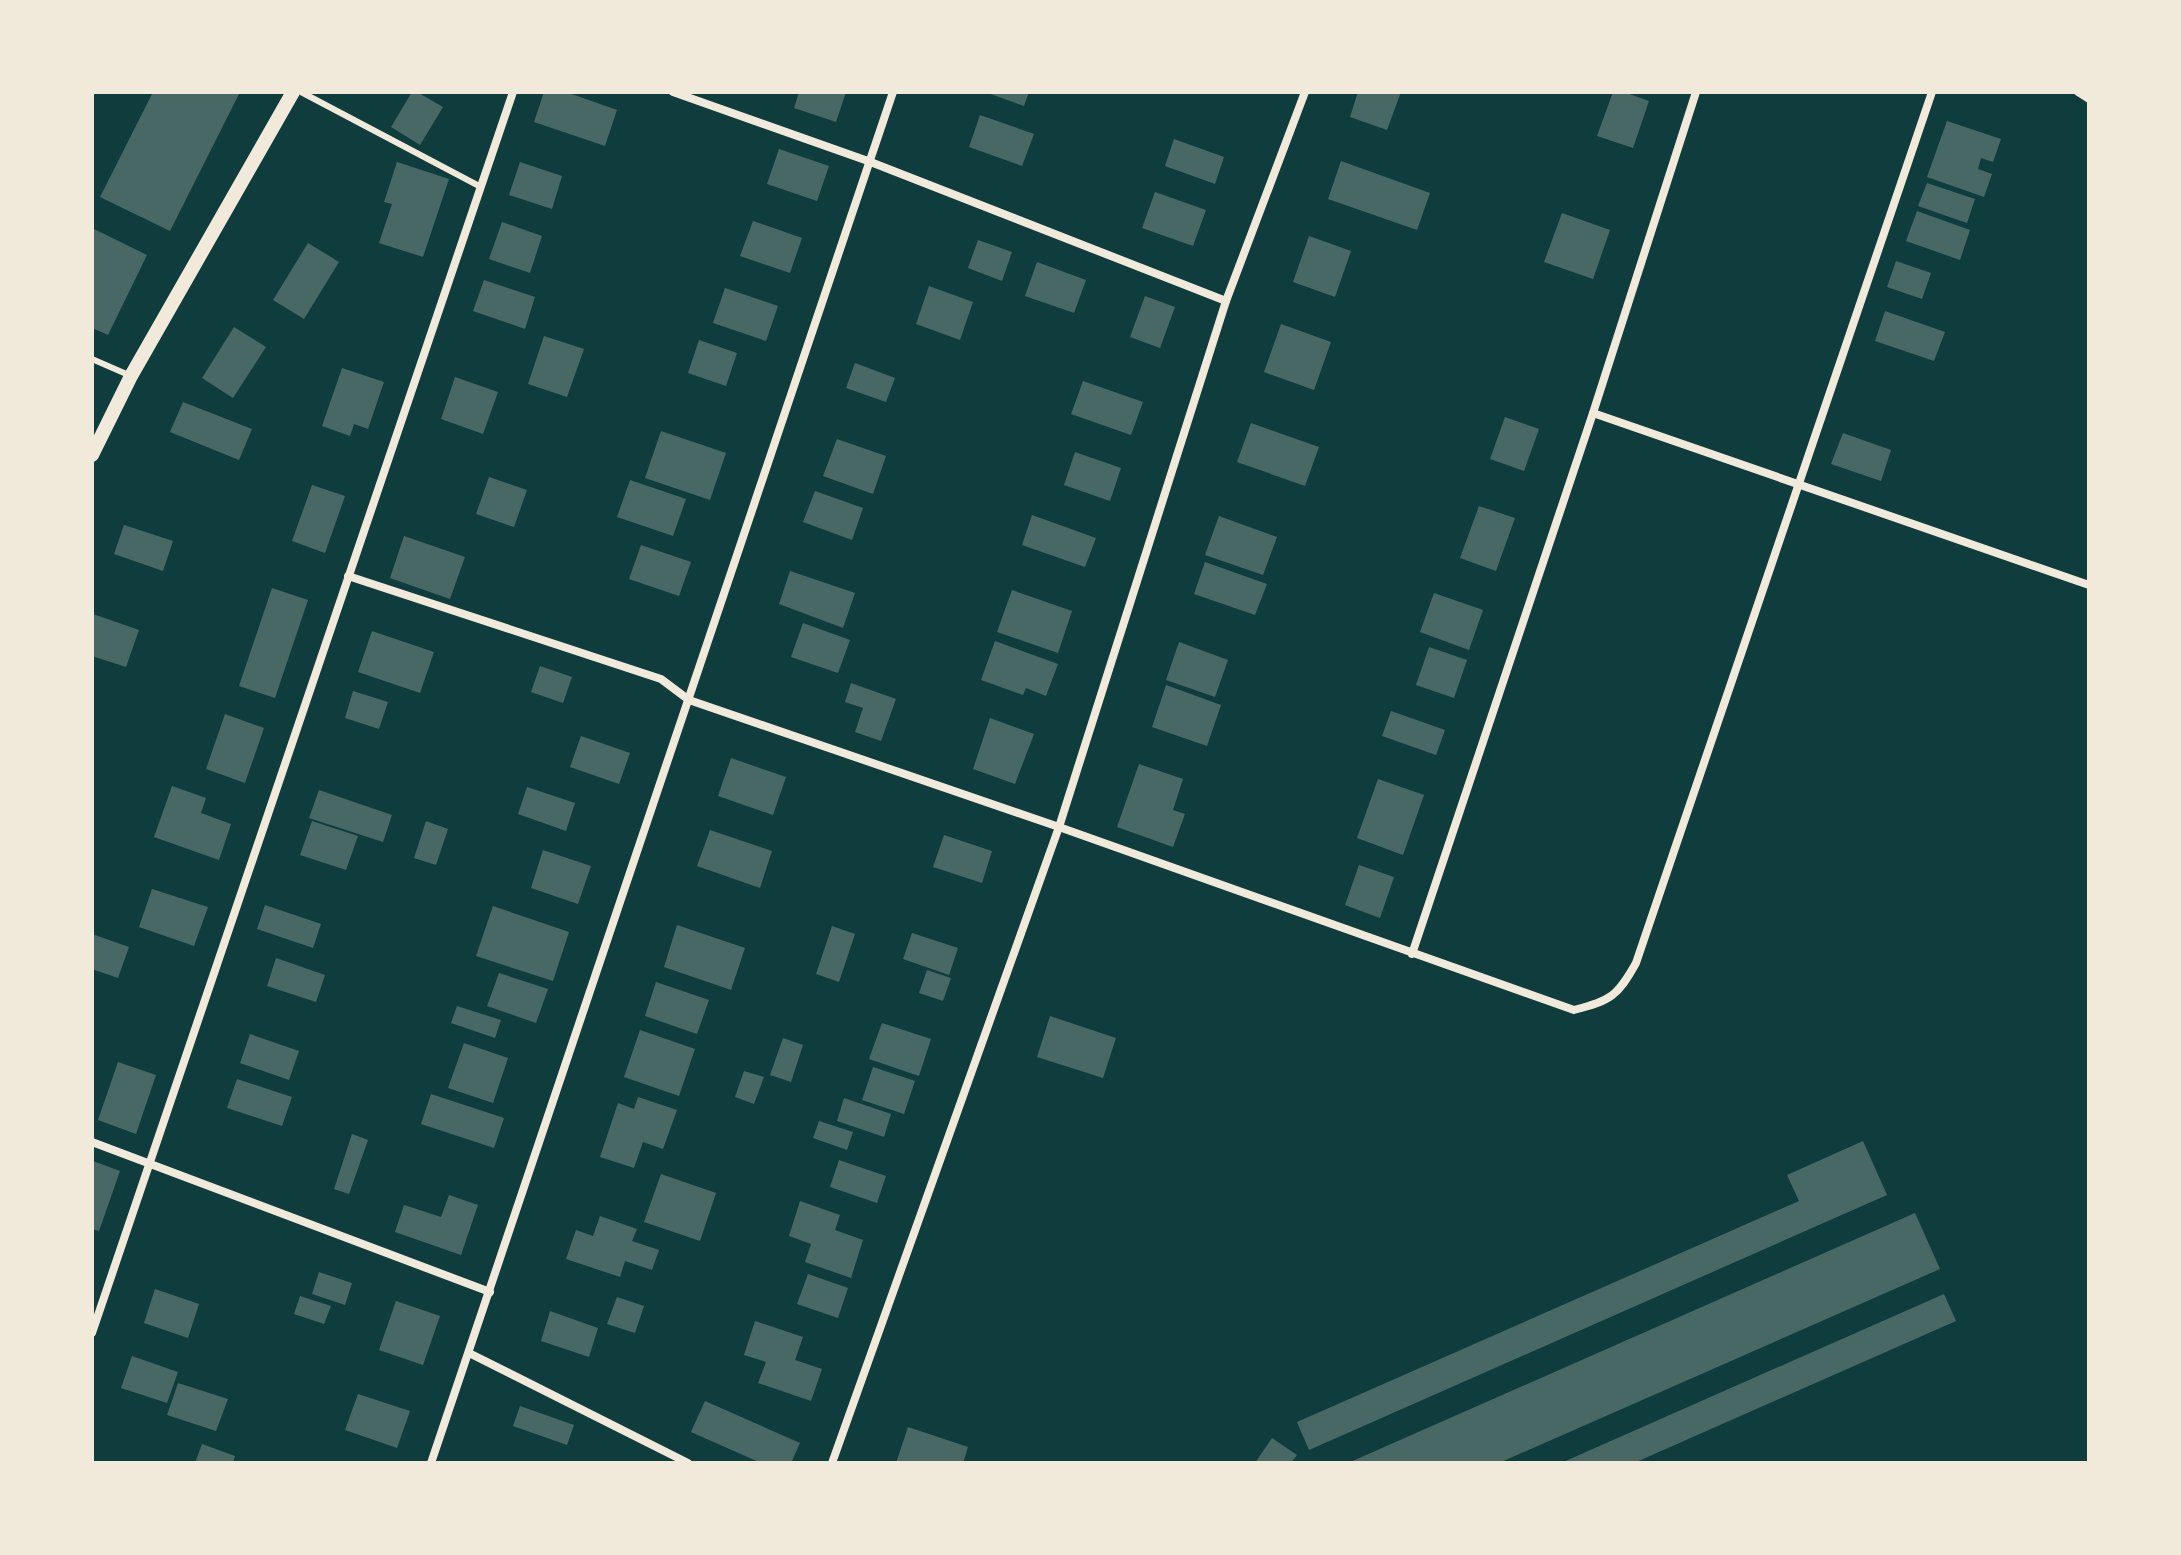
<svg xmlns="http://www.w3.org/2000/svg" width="2181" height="1555" font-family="'Open Sans',sans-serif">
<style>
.building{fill:#486865}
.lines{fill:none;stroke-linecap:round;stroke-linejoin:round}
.service{stroke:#f1e9da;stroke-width:6}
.minor{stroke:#f1e9da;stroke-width:8}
.tertiary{stroke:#f1e9da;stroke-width:14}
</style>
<rect width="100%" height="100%" fill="#0f3d3e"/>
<g class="building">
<polygon points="153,92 240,92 170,231 100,197"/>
<polygon points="412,92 417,92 443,107 420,145 391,127"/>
<polygon points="544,92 566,92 617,110 605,146 534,122"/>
<polygon points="799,92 846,92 836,122 794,108"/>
<polygon points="985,92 1029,92 1024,106"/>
<polygon points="1358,92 1401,92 1387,130 1350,117"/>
<polygon points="1613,92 1624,92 1649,101 1633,148 1597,136"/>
<polygon points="980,115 1034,134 1022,166 969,147"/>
<polygon points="1947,121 2001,139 1993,162 1981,158 1978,169 1992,174 1984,197 1927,177"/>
<polygon points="1174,139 1224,157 1215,184 1165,166"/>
<polygon points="779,149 829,166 817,201 767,184"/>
<polygon points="1341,161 1430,193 1417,230 1328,199"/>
<polygon points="397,162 449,179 423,257 379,243 392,204 384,202"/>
<polygon points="520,162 562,176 552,209 509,195"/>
<polygon points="1927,183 1975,199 1967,223 1918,206"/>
<polygon points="1155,192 1206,210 1193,246 1142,228"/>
<polygon points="1917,211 1970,230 1960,260 1906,241"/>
<polygon points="1562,213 1610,230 1593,279 1544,262"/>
<polygon points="753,221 802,238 790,273 740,256"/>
<polygon points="502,222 542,236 530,273 489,259"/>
<polygon points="92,228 147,255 108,335 92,328"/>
<polygon points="1309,236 1351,251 1335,297 1293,282"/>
<polygon points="978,240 1012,252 1002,281 968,268"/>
<polygon points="308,243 339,262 304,319 273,300"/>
<polygon points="1896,261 1931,273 1922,299 1887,287"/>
<polygon points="1037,262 1086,280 1074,313 1025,296"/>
<polygon points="484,280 535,297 525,329 473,311"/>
<polygon points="929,286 973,302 960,340 916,324"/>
<polygon points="725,288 778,306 766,341 713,323"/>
<polygon points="1145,296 1175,307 1160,348 1130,337"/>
<polygon points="1885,311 1945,332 1934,361 1875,341"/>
<polygon points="1281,324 1331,342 1314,390 1264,372"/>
<polygon points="234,327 266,347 233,398 202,378"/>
<polygon points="544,336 584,349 567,397 528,384"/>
<polygon points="699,340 737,353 726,386 688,373"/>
<polygon points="855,363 895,378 886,402 846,388"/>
<polygon points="342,368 384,382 368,429 354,424 350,436 322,426"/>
<polygon points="455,377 498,392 483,434 441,419"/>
<polygon points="1083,381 1143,402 1131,435 1071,414"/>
<polygon points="183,402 252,429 239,460 170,432"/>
<polygon points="1505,417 1539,429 1524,471 1490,459"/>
<polygon points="1251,423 1319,447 1305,486 1237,462"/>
<polygon points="661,431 726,453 710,500 645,478"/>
<polygon points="1843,433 1891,450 1881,481 1831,464"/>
<polygon points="837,439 886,456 873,494 823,476"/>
<polygon points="1075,452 1121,468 1110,501 1064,485"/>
<polygon points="489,477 527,490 514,527 476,514"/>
<polygon points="630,480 686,499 673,536 617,517"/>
<polygon points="312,485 345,496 325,553 292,541"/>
<polygon points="815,491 863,508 852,540 803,522"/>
<polygon points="1479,506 1515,518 1496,571 1460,558"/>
<polygon points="1032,515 1096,538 1085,567 1022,545"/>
<polygon points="1219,516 1277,537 1263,575 1205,555"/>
<polygon points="124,525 173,541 163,571 114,554"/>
<polygon points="404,536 465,557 450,599 390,578"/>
<polygon points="641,545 691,562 679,596 629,579"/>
<polygon points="1205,562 1267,584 1255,615 1194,594"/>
<polygon points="790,571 855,593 843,628 779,604"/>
<polygon points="272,588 308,600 275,698 239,686"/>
<polygon points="1012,590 1072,611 1058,653 997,632"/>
<polygon points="1434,593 1483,610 1469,650 1420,632"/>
<polygon points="93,614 139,630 126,667 92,656"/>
<polygon points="803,623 850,640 838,673 791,657"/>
<polygon points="372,631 434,652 420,693 358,672"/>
<polygon points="995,641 1058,664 1046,696 1026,688 1023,695 981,680"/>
<polygon points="1179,642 1228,660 1215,697 1166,680"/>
<polygon points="1429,647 1467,660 1454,698 1416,685"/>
<polygon points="540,666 572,677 563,703 531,692"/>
<polygon points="851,683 896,699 881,741 855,732 863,708 845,702"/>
<polygon points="1166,685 1221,705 1207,746 1152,727"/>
<polygon points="353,691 388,702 379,729 345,718"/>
<polygon points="1391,711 1445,730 1436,755 1382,736"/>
<polygon points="225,714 264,728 245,783 206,769"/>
<polygon points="990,718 1034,734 1015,784 973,769"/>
<polygon points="581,736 630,753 619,784 570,767"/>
<polygon points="731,758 786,777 773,815 718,796"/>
<polygon points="1139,764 1183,779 1173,810 1185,814 1173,847 1117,827"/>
<polygon points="1378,779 1424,795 1403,855 1357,838"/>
<polygon points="172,786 206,798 201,813 231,824 219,860 154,837"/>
<polygon points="527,787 575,803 566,831 518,814"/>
<polygon points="319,790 392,815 383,842 309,818"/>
<polygon points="312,821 358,836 346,870 300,855"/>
<polygon points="426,821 448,829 436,865 414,858"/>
<polygon points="710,830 772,851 760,888 697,866"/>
<polygon points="944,835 992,851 982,883 933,867"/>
<polygon points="543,850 591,866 578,904 531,888"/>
<polygon points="1359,865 1394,877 1380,918 1345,905"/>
<polygon points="152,889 208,907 194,946 139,927"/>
<polygon points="265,905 321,924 313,948 257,929"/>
<polygon points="493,906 569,932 553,981 476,956"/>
<polygon points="677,925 745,948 731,990 664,967"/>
<polygon points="832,926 855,934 839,982 816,974"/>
<polygon points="912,933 958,948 949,975 903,959"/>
<polygon points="92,934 129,947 118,978 92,969"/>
<polygon points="276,958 325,975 316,1002 267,986"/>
<polygon points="927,970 951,978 943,1001 919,993"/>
<polygon points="499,973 548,989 536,1023 487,1006"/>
<polygon points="656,982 709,1000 697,1034 645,1016"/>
<polygon points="457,1006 501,1020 495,1038 451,1023"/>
<polygon points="1050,1016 1116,1038 1103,1078 1037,1057"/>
<polygon points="882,1023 931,1039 919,1076 869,1059"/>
<polygon points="640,1030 695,1049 679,1096 624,1077"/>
<polygon points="250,1034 299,1051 289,1080 240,1063"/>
<polygon points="783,1038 803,1045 791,1082 770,1075"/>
<polygon points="464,1043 508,1058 493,1103 448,1088"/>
<polygon points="118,1062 156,1075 136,1134 98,1120"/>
<polygon points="873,1067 915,1081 904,1114 862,1100"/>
<polygon points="744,1071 764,1077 754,1104 735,1097"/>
<polygon points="237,1079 292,1097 282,1126 227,1108"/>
<polygon points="431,1094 504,1118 494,1148 421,1124"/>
<polygon points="638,1097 677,1110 663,1149 643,1142 634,1168 600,1157 618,1103 634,1109"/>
<polygon points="844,1098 891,1114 884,1137 837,1121"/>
<polygon points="819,1121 853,1132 847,1150 813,1138"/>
<polygon points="352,1134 368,1140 349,1194 334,1189"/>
<polygon points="1863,1141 1887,1195 1309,1450 1297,1422 1799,1201 1787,1175"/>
<polygon points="839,1160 886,1176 877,1203 830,1187"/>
<polygon points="93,1161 120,1171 99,1231 92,1229"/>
<polygon points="661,1174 716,1193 700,1241 644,1222"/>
<polygon points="449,1195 478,1205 461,1255 395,1232 404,1205 441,1217"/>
<polygon points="800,1201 840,1215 835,1230 863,1240 851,1278 805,1262 811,1244 789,1236"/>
<polygon points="1915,1213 1940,1269 1499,1463 1348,1463"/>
<polygon points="600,1216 637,1229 632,1241 659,1250 652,1270 625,1261 620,1277 566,1259 576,1230 593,1236"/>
<polygon points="319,1272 352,1283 345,1305 312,1294"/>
<polygon points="808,1274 848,1288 838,1318 797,1304"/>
<polygon points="155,1289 199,1304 188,1338 144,1323"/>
<polygon points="1944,1294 1956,1321 1634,1463 1561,1463"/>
<polygon points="300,1296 331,1306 324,1324 294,1314"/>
<polygon points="617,1297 644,1306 635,1333 607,1324"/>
<polygon points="396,1301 440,1316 423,1365 379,1350"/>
<polygon points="550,1311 598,1328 589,1357 541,1341"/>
<polygon points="755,1321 803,1337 795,1360 822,1369 811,1401 758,1383 766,1362 744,1355"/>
<polygon points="132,1356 178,1372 167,1403 121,1388"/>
<polygon points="178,1383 228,1399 216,1431 167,1415"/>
<polygon points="358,1394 410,1411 397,1448 345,1430"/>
<polygon points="705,1401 800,1443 791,1463 761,1463 691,1432"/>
<polygon points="520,1406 574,1425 567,1445 513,1426"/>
<polygon points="908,1427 968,1447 963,1463 896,1463"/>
<polygon points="1272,1438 1297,1455 1291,1463 1255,1463"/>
<polygon points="202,1444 235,1456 233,1463 195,1463"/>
</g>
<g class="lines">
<g class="service">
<polyline points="301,92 481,187"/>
<polyline points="92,359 131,376"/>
</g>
<g class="minor">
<polyline points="673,92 868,161 1226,301"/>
<polyline points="2078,92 2089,99"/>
<polyline points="1593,413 2089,585"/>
<path d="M348,576L661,679L689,700L1059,827L1574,1010C1611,1000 1617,997 1636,963L1932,92"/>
<polyline points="1412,954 1593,413 1696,92"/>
<polyline points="92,1142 490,1292"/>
<polyline points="92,1333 513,92"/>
<polyline points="469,1353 688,1463"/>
<polyline points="431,1463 893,92"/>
<polyline points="832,1463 1059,827 1226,301 1305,92"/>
</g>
<polyline class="tertiary" points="92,455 131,376 293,92"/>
</g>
<rect width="2181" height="1555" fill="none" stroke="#f1e9da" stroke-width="188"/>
</svg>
